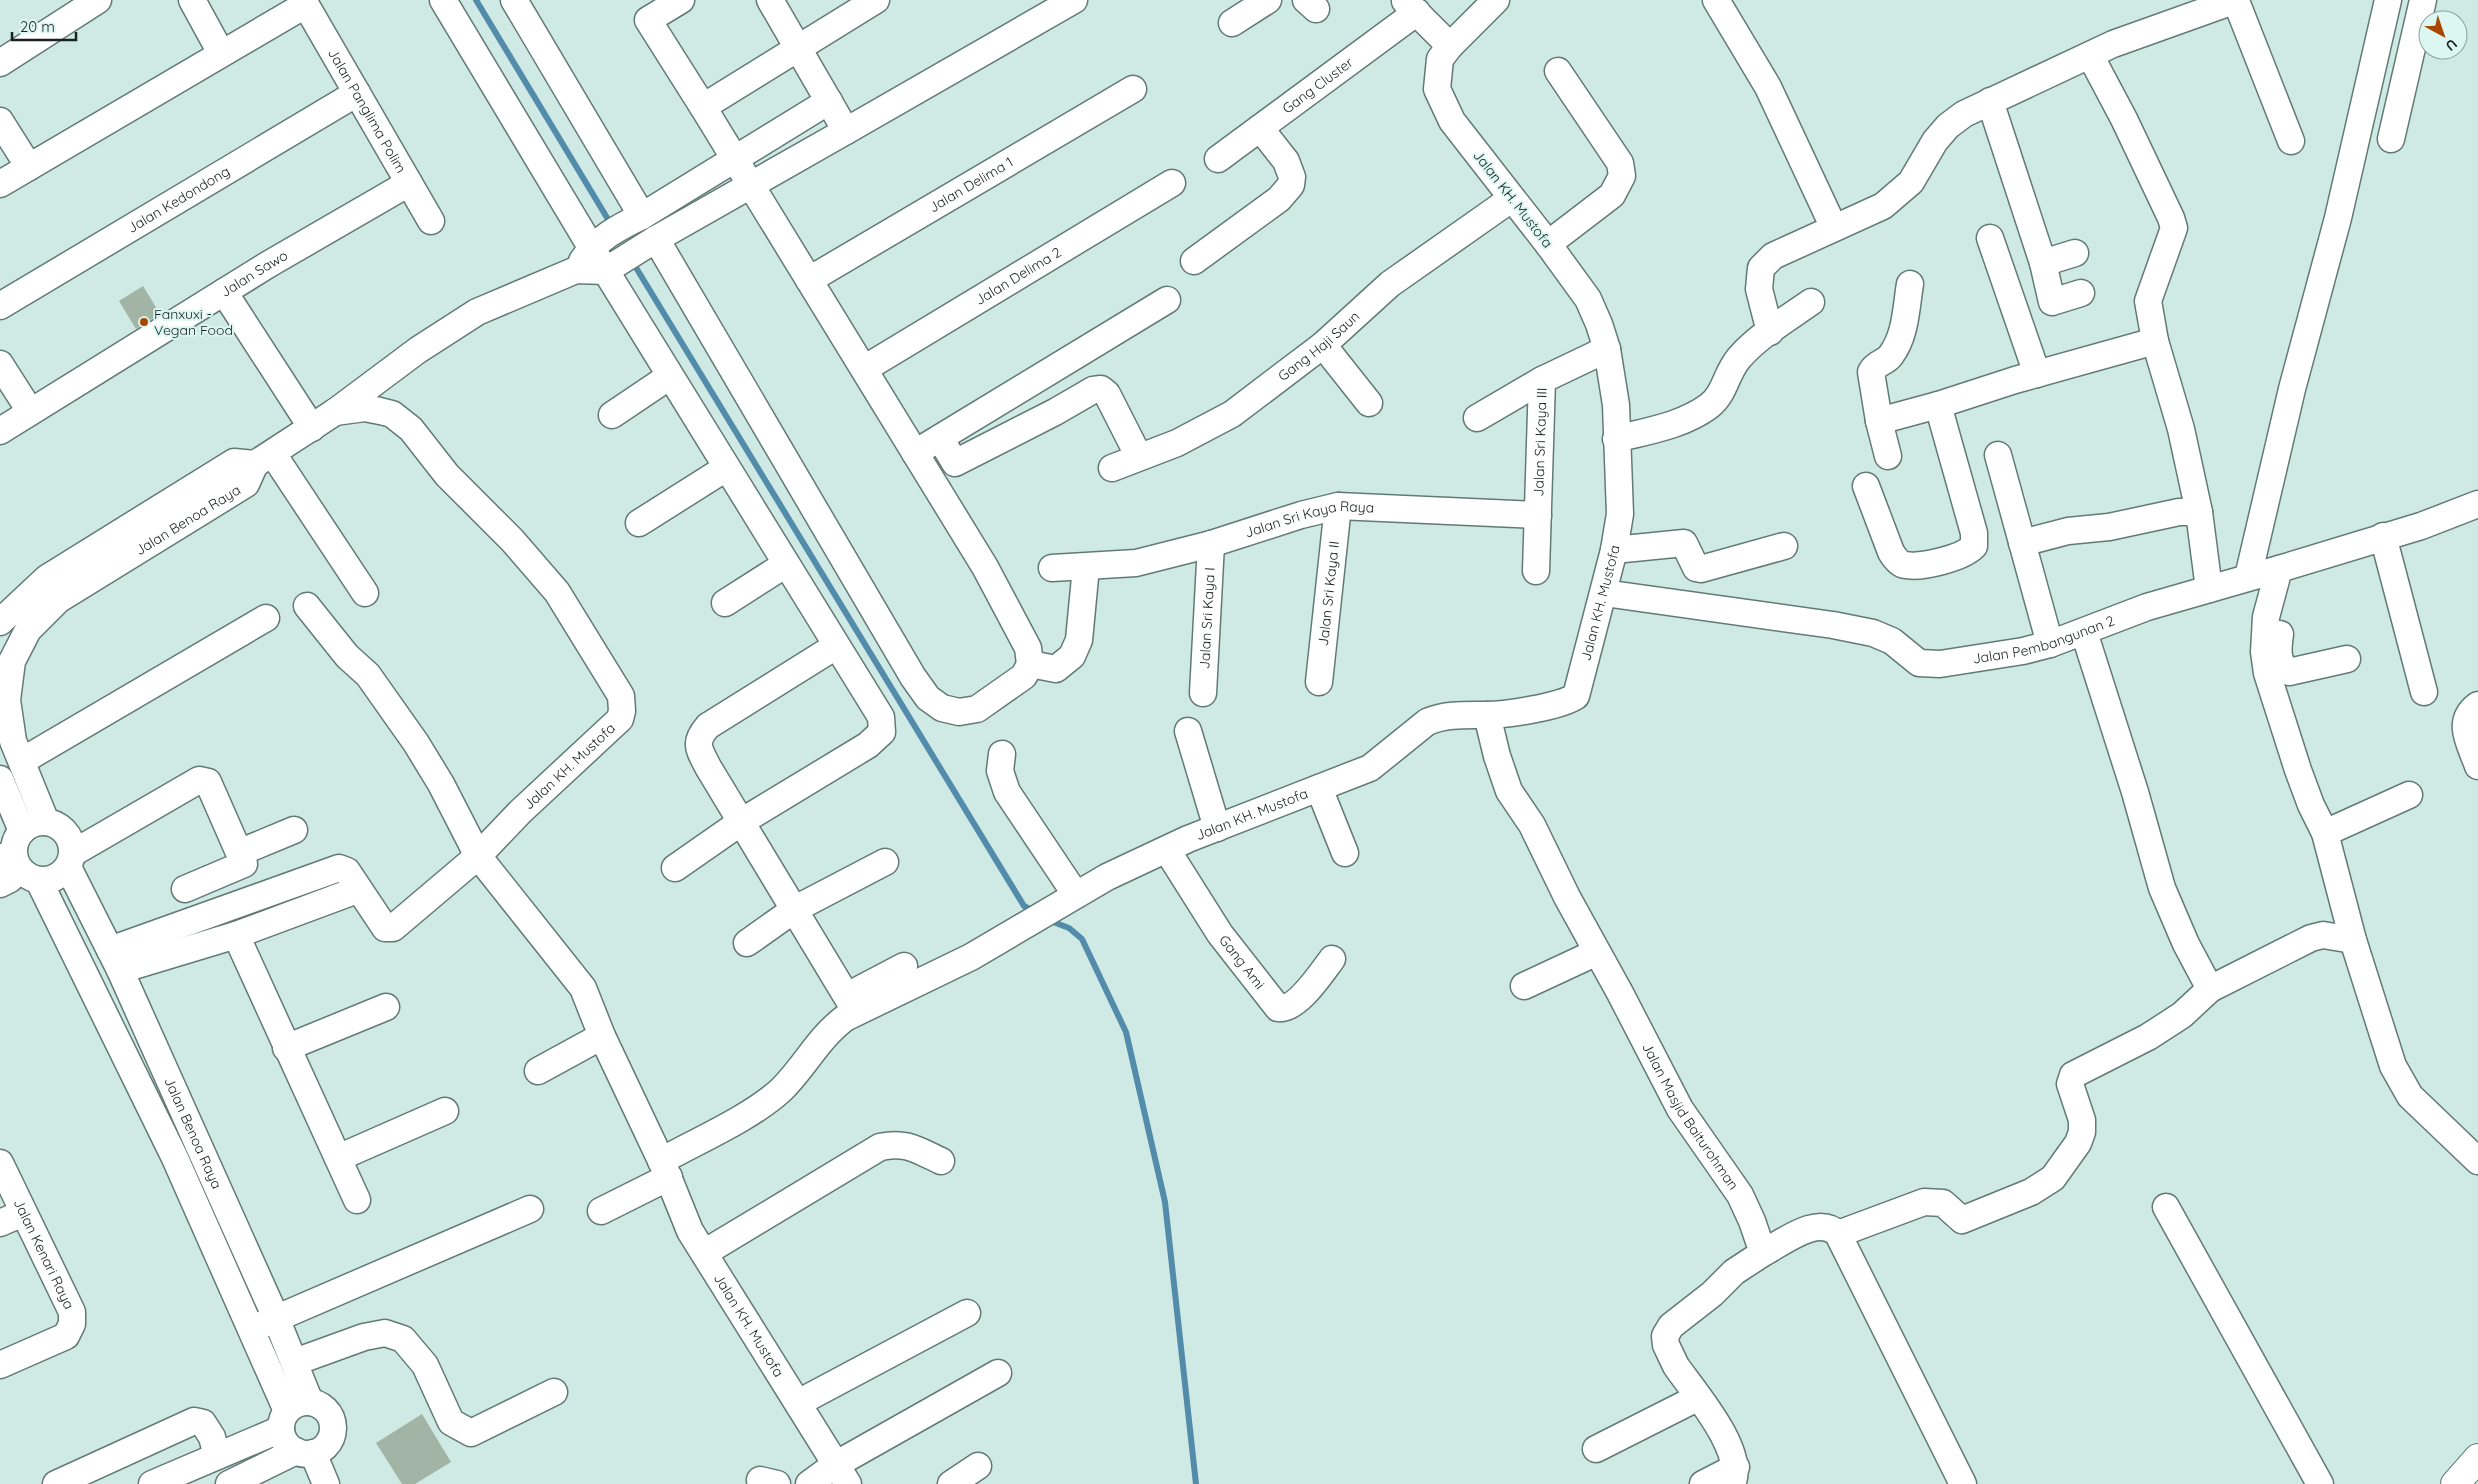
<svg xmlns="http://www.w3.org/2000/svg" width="2478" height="1484" font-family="Quicksand,sans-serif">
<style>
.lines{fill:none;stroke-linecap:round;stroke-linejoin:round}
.stream{stroke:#538baa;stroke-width:6}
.building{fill:#a1b4a6}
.minor-casing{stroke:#627a75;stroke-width:29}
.major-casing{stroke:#627a75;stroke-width:30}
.minor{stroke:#fff;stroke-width:26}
.major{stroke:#fff;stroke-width:28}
.poi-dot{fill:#a84700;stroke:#dcf7f1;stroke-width:2}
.labels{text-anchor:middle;stroke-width:4;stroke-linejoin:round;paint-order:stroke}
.street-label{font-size:14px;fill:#18211f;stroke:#dcf7f1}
.poi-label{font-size:14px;fill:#18211f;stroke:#dcf7f1;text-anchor:start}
</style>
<rect width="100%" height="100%" fill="#cfeae4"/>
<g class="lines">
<g class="stream">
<polyline points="476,0 612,226"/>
<polyline points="632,261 1024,906 1035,912"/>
<polyline points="1048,920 1069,928 1082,939 1126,1032 1165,1202 1196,1484"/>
</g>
</g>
<g class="building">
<polygon points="143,286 160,314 136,329 119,301"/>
<polygon points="422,1414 451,1462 415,1484 402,1484 376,1443"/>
</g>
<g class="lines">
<defs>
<g id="minor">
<polyline points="192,0 221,53"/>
<path id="s1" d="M303,0L431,221"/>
<polyline points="443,0 591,247 881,717 882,732 868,745 741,822 675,868"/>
<polyline points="514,0 642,216"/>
<polyline points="681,0 648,20 703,107 876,0"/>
<polyline points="770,0 846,131 1074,0"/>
<polyline points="1306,0 1316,9"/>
<polyline points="1716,0 1768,87 1834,228"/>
<polyline points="1405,1 1450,46"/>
<polyline points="2236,1 2291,141"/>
<polyline points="1232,23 1268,0"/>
<polyline points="2090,55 2124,119 2171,218 2174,228 2148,301 2155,341 2181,429 2199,512 2209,589"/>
<polyline points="0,63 98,0"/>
<polyline points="1990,101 2043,263 2052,302 2081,293"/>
<polyline points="0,121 29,167"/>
<polyline points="2391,139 2423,0"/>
<path id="s2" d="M1218,159L1417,12"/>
<polyline points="0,184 305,5"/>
<polyline points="1990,238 2037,374"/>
<polyline points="656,239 913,677 928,698 942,708 959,712 977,709 1024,676 1030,664 1028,648 985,567 703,107"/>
<polyline points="1548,244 1612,195 1622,176 1620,163 1558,71"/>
<path d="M582,261C596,239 619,227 642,216L829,101"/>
<polyline points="1194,261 1279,199 1291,185 1292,177 1286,161 1260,128"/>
<polyline points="2043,263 2075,253"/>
<path id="s3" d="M809,280L1133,89"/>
<polyline points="224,292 312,428"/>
<path id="s4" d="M0,306L357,93"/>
<polyline points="1770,332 1759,289 1761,268 1773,256 1883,206 1911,182 1935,141 1948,126 1964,114 2113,44 2236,0"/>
<polyline points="1323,345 1369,403"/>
<polyline points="0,364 30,411"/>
<path id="s5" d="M864,369L1172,183"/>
<polyline points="612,415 670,376"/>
<polyline points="1477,418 1542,380"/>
<polyline points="1879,421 1938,405"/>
<path id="s6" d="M0,431L269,264L409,183"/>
<polyline points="940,438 955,463 1055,412 1093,390 1101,389 1107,394 1139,457"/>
<path d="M1616,439C1647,431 1682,426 1709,406C1725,394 1726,373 1739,358C1758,336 1787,319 1811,302"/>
<polyline points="915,453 1167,300"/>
<polyline points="273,454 365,593"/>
<polyline points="1998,455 2050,644"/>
<path d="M1888,456L1879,421L1871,372C1876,362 1886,363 1891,355C1906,335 1906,308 1910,284"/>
<polyline points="255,464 335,412 418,350 477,312 576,270 605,271 656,239 846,131"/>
<path id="s7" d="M1112,468L1177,443L1232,414L1323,345L1390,284L1511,199"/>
<path d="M1866,486L1891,552C1894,557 1899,564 1905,565C1922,568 1963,558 1974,546V533L1938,405L2015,380L2155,341"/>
<polyline points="639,523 726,468"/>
<polyline points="2383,536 2424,692"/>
<polyline points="2022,543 2068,531 2109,527 2179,512 2199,512"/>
<polyline points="1614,550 1684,543 1696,568 1701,569 1784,546"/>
<path id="s8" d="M1052,568L1136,563L1211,544L1301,515L1338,506L1538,515"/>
<polyline points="2279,569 2266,617 2264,652 2267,673 2298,770 2311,805 2325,833 2353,940 2393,1066 2410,1096 2478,1161"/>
<path id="s9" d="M1536,571L1542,380L1607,349"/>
<polyline points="2248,577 2292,389 2338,218 2388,0"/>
<path id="s10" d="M1604,593L1833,625L1873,633L1892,641L1919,663L1940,664L2023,651L2050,644L2147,607L2279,569L2421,526L2478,504"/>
<polyline points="725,603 786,564"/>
<path id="s11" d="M307,606L347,656L368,675L416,743L441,784L478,856L583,988L602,1036L665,1169L690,1231L848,1484"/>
<polyline points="0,622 47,578 234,462 255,464"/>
<polyline points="2084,632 2135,792 2162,888 2186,944 2210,989"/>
<path d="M2280,634C2278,648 2276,663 2289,672L2347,659"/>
<path d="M836,646L708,726C693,743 699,749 708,767L856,1012"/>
<polyline points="1030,664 1056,669 1072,656 1079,640 1086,567"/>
<path id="s12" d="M1319,682L1338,506"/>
<path id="s13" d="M1203,693L1211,544"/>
<path d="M2478,705C2455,722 2470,743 2478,766"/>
<path id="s14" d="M1487,715L1497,756L1509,791L1532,825L1567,897L1620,993L1680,1109L1740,1195L1752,1221L1763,1253L1734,1272L1712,1294L1671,1326L1665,1336L1666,1345L1676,1366C1694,1392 1747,1452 1732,1484"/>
<polyline points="1188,731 1217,828"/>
<polyline points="1002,754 1000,771 1007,792 1076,895"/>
<polyline points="22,761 266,618"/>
<polyline points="0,779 22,831"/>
<polyline points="1319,788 1345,853"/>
<path id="s15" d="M46,822L13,741L7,700L12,661L28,630L58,600L246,484L255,464"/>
<circle cx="43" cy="851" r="29"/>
<polyline points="2325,833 2409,795"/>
<path id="s16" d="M1167,850L1220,934L1278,1008C1297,1011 1322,972 1332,959"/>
<polyline points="241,852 294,830"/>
<polyline points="73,853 199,780 208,782 244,864 185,889"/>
<polyline points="0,857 10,879 0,884"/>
<path id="s17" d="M68,867L120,970L276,1318L310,1402"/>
<polyline points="39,881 174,1156 287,1411"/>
<polyline points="236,935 349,893"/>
<polyline points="747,943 795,909 885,862"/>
<path id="s18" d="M110,950L339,868L347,871L385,928H393L478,856L520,812L620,719L622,711L621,696L557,592L512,540L447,475L411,429L392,414L380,411L365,408L335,412"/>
<polyline points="120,970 236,935 357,1200"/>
<polyline points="1524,986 1597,952"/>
<polyline points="847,996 904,966"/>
<polyline points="286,1048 386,1007"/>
<polyline points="538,1071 602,1036"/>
<polyline points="338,1158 445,1111"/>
<path id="s19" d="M661,1161C697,1141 752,1117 781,1090C804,1068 818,1038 845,1018L971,957L1107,877L1188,839L1370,768L1427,722C1445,714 1465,715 1485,715C1505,715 1560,707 1576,696L1614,550L1620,514L1616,405L1607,349L1599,324L1588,299L1548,244L1452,121L1437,89L1440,59L1450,46L1496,0"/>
<path id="s20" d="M0,1163L72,1312V1324L66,1336L0,1365"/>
<polyline points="2166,1207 2320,1484"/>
<polyline points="601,1211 669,1177"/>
<polyline points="0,1223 23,1213"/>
<polyline points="1838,1234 1924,1202 1943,1203 1962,1220 2031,1192 2053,1178 2078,1143 2082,1132 2082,1120 2070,1084 2073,1075 2148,1037 2182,1015 2210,989 2311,938 2323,935 2353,940"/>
<path d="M704,1253L880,1147C906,1141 917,1150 941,1161"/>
<path d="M1763,1253C1784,1242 1818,1214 1838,1234L1963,1484"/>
<polyline points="261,1325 530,1209"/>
<polyline points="295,1362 364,1337 385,1333 403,1339 425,1365 451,1422 471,1433 554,1392"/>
<circle cx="307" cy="1428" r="26"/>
<polyline points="798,1403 967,1313"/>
<polyline points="1596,1449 1697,1398"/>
<polyline points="313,1453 326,1484"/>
<polyline points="760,1480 777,1484"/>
<polyline points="56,1484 194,1421 203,1423 212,1437 217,1456"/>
<polyline points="152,1484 281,1429"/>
<polyline points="229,1484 296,1451"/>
<polyline points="809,1484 835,1465 998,1373"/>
<polyline points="951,1484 978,1466"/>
<polyline points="1703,1484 1736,1467"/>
</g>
<polyline id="major" points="2455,1484 2478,1458"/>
</defs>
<use href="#minor" class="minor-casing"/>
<use href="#major" class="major-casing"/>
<use href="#minor" class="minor"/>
<use href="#major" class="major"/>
</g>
<circle class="poi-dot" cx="144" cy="322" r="5"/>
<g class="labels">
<g class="street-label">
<text dy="5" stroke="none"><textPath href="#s2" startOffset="124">Gang Cluster</textPath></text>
<text dy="5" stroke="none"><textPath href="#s1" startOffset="128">Jalan Panglima Polim</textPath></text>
<text dy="5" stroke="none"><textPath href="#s3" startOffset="188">Jalan Delima 1</textPath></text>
<text dy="5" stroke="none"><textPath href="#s4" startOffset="208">Jalan Kedondong</textPath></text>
<text transform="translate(1513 199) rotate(52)" y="5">Jalan KH. Mustofa</text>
<text dy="5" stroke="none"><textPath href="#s6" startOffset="299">Jalan Sawo</textPath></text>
<text dy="5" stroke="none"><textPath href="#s5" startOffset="180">Jalan Delima 2</textPath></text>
<text dy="5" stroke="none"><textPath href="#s7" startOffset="242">Gang Haji Saun</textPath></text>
<text dy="5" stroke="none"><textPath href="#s9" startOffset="129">Jalan Sri Kaya III</textPath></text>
<text dy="5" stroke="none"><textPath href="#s15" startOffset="398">Jalan Benoa Raya</textPath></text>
<text dy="5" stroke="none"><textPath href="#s8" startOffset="264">Jalan Sri Kaya Raya</textPath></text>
<text dy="5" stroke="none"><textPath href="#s12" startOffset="89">Jalan Sri Kaya II</textPath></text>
<text dy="5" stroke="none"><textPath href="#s19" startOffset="1141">Jalan KH. Mustofa</textPath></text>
<text dy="5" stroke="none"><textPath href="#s13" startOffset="75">Jalan Sri Kaya I</textPath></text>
<text dy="5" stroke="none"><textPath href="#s10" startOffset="455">Jalan Pembangunan 2</textPath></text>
<text dy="5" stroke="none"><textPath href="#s18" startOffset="568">Jalan KH. Mustofa</textPath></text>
<text dy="5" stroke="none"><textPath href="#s19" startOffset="692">Jalan KH. Mustofa</textPath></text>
<text dy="5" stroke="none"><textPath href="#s16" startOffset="135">Gang Ami</textPath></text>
<text dy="5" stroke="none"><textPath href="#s14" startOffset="452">Jalan Masjid Baiturohman</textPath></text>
<text dy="5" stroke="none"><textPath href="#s17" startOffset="294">Jalan Benoa Raya</textPath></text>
<text dy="5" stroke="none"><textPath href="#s20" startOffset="101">Jalan Kenari Raya</textPath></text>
<text dy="5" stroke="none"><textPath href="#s11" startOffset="850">Jalan KH. Mustofa</textPath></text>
</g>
<g class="poi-label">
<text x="154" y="319">Fanxuxi -<tspan x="154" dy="16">Vegan Food</tspan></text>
</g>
</g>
<g transform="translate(2443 35) rotate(140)"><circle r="24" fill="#dcf7f1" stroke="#8ea19d"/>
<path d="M0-4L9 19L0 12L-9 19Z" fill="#a84700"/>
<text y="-8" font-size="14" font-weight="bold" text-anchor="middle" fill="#18211f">U</text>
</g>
<path d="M12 32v8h64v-8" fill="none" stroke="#18211f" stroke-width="2.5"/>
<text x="20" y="32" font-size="15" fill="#18211f" stroke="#dcf7f1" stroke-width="4" paint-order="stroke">20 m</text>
</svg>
